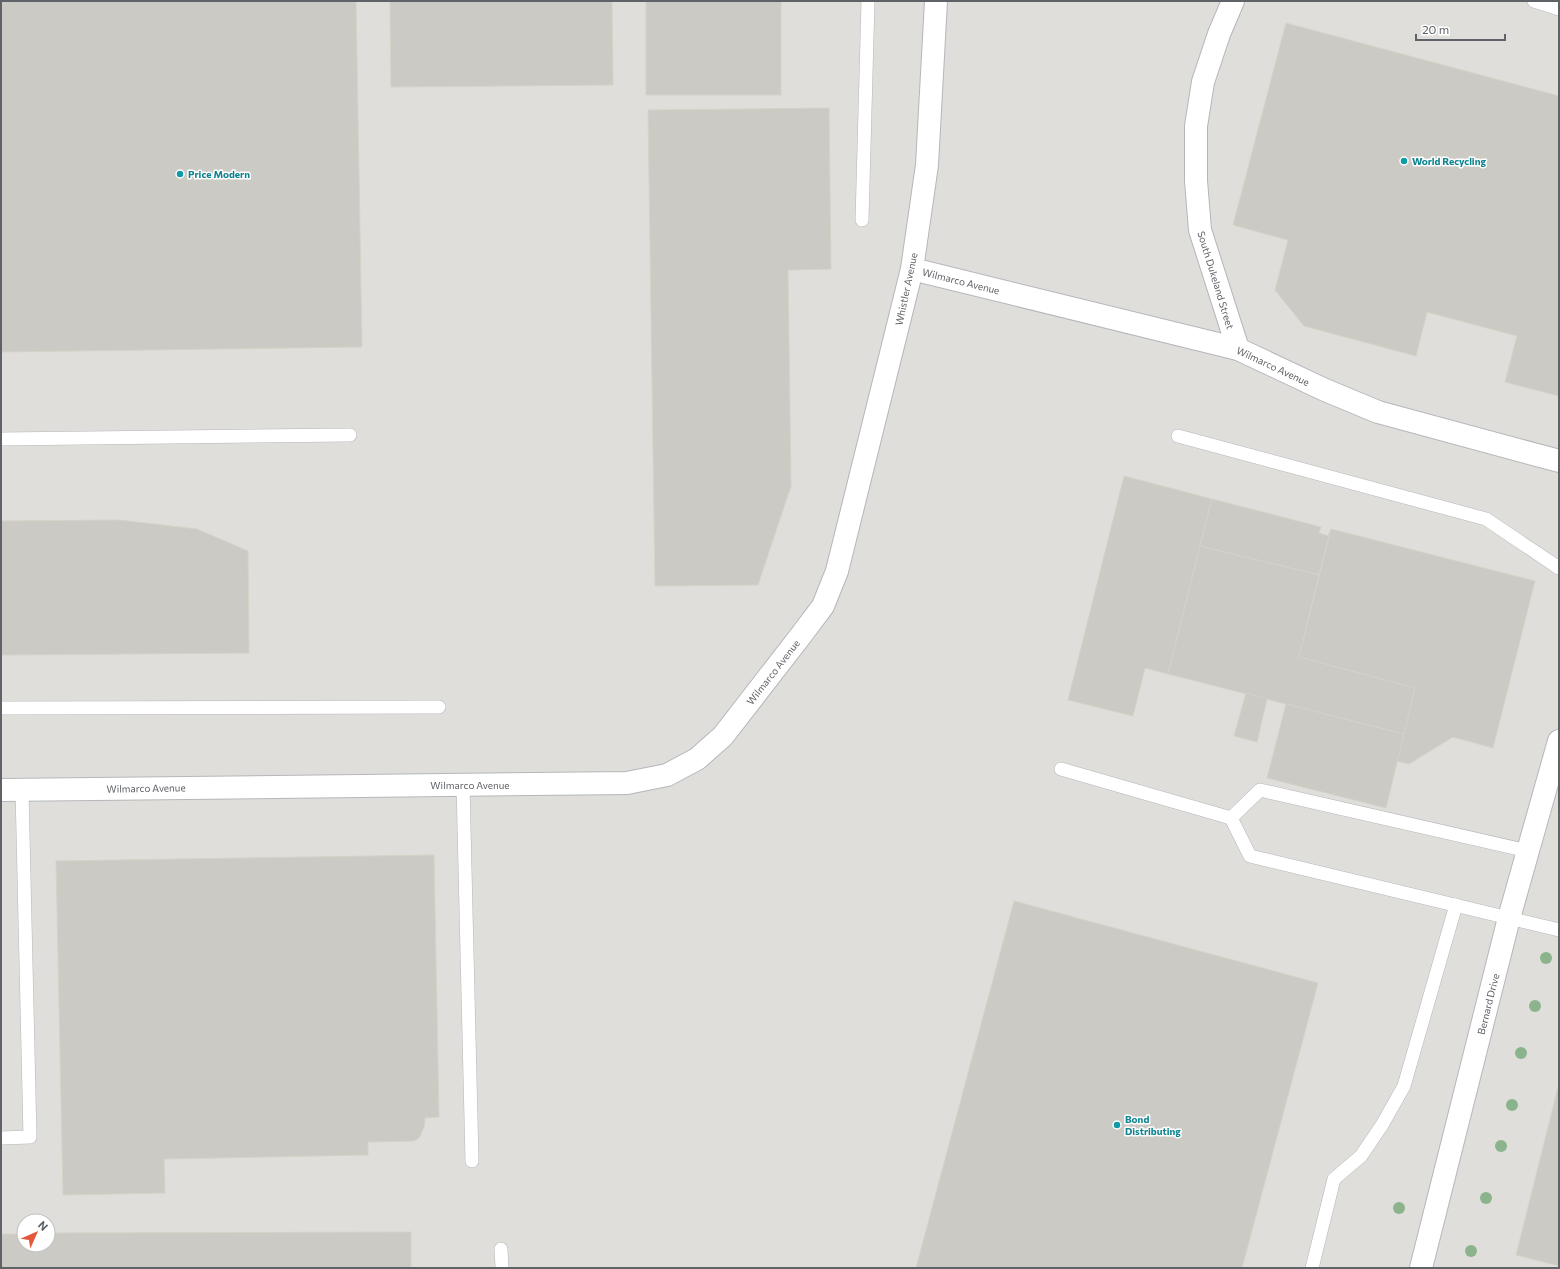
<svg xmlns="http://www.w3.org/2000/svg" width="1560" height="1269" font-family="Commissioner,sans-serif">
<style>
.industrial{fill:#dfdeda;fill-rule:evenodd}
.building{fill:#cccac4;stroke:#d5d2c6}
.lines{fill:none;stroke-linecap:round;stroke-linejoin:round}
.lane-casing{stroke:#b5b7bb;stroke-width:14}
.street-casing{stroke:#b5b7bb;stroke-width:24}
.lane{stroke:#fff;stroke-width:13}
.street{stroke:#fff;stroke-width:22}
.tree{fill:#8bb48d}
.culture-dot{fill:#0f9aa8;stroke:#fff;stroke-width:1.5}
.labels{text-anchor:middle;stroke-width:3;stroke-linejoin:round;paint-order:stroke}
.culture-label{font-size:10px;font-weight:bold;fill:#0d838f;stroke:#fff;text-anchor:start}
.street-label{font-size:10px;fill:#5f6267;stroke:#fff}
</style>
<rect width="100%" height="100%" fill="#f0efe8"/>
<path class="industrial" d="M1,1H1559V1268H1ZM24,1221H48V1245H24Z"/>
<g class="building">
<polygon points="1,1 356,1 362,347 1,352"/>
<polygon points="390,1 612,1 613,85 391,87"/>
<rect x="646" y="1" width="135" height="94"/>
<polygon points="1286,23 1559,96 1559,396 1505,382 1517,336 1427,312 1416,356 1304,326 1275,290 1288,240 1233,225"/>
<polygon points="829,108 831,269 788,270 791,486 758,585 655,586 648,110"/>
<polygon points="1124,476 1212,499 1168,674 1145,668 1133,716 1068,700"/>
<polygon points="1212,499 1321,527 1319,533 1328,536 1331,529 1319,575 1200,546"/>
<polygon points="119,520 197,529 248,551 249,653 1,655 1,521"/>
<polygon points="1331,529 1535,581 1493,748 1453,737 1409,764 1397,761 1415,688 1299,657"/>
<polygon points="1200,546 1319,575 1299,657 1415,688 1404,734 1168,674"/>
<polygon points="1246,693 1267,699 1257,742 1234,736"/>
<polygon points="1286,704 1404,734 1386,808 1267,778"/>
<polygon points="434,855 439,1117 425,1118 424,1127 419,1138 414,1141 368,1142 368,1155 164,1159 165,1193 63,1195 56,861"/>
<polygon points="1014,901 1318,983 1242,1268 916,1268"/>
<polygon points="1559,1083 1559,1266 1516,1255"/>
<polygon points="411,1232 411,1268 1,1268 1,1234 24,1234 24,1245 48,1245 48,1233"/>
</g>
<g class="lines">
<defs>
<g id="lane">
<polyline points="1534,1 1559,9"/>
<polyline points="862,220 868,1"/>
<polyline points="1178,436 1486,519 1559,568"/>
<polyline points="1,439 350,435"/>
<polyline points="1,708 439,707"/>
<polyline points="1061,769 1231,818"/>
<polyline points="463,785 472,1161"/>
<polyline points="1528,851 1260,790 1231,818 1250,856 1559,930"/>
<polyline points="1,1138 30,1137 22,790"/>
<polyline points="501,1249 502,1268"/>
<polyline points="1312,1268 1334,1179 1361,1156 1382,1125 1404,1086 1456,905"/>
</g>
<g id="street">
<polyline points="1233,1 1219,34 1203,82 1196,126 1196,181 1200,230 1238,349"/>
<polyline points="912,269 1238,349 1325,390 1378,412 1559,461"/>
<polyline points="1,790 627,783 667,775 697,759 723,736 802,634 823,606 837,571 912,269 927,165 936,1"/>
<polyline points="1421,1268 1509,918 1559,741"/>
</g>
</defs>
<use href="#lane" class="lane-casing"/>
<use href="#street" class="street-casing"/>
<use href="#lane" class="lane"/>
<use href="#street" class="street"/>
</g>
<g class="tree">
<circle cx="1546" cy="958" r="6"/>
<circle cx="1535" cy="1006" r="6"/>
<circle cx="1521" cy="1053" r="6"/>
<circle cx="1512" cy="1105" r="6"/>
<circle cx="1501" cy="1146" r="6"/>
<circle cx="1486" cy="1198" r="6"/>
<circle cx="1399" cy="1208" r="6"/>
<circle cx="1471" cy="1251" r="6"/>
</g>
<g class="culture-dot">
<circle cx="1404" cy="161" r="4"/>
<circle cx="180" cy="174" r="4"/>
<circle cx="1117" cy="1125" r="4"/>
</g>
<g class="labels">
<g class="culture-label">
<text x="1412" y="165">World Recycling</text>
<text x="188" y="178">Price Modern</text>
<text x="1125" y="1123">Bond<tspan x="1125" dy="12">Distributing</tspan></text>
</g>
<g class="street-label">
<text transform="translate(1216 280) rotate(73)" y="4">South Dukeland Street</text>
<text transform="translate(961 281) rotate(14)" y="4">Wilmarco Avenue</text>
<text transform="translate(906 289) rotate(-78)" y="4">Whistler Avenue</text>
<text transform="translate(1273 366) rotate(25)" y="4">Wilmarco Avenue</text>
<text transform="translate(773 672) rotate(-52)" y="4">Wilmarco Avenue</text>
<text x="470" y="789">Wilmarco Avenue</text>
<text transform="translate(146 788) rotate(-1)" y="4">Wilmarco Avenue</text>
<text transform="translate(1488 1004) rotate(-76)" y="4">Bernard Drive</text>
</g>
</g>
<rect width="1560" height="1269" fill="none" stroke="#5f6267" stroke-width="4"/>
<g transform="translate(36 1233) rotate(45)"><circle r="19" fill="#ffffff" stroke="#bfc0c2"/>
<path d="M0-3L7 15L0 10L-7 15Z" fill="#e3573b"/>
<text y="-6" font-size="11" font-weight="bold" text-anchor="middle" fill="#5f6267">N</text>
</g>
<path d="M1416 34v6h89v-6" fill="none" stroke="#5f6267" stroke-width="2"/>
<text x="1422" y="34" font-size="12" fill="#5f6267" stroke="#ffffff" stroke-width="3" paint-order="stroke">20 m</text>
</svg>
